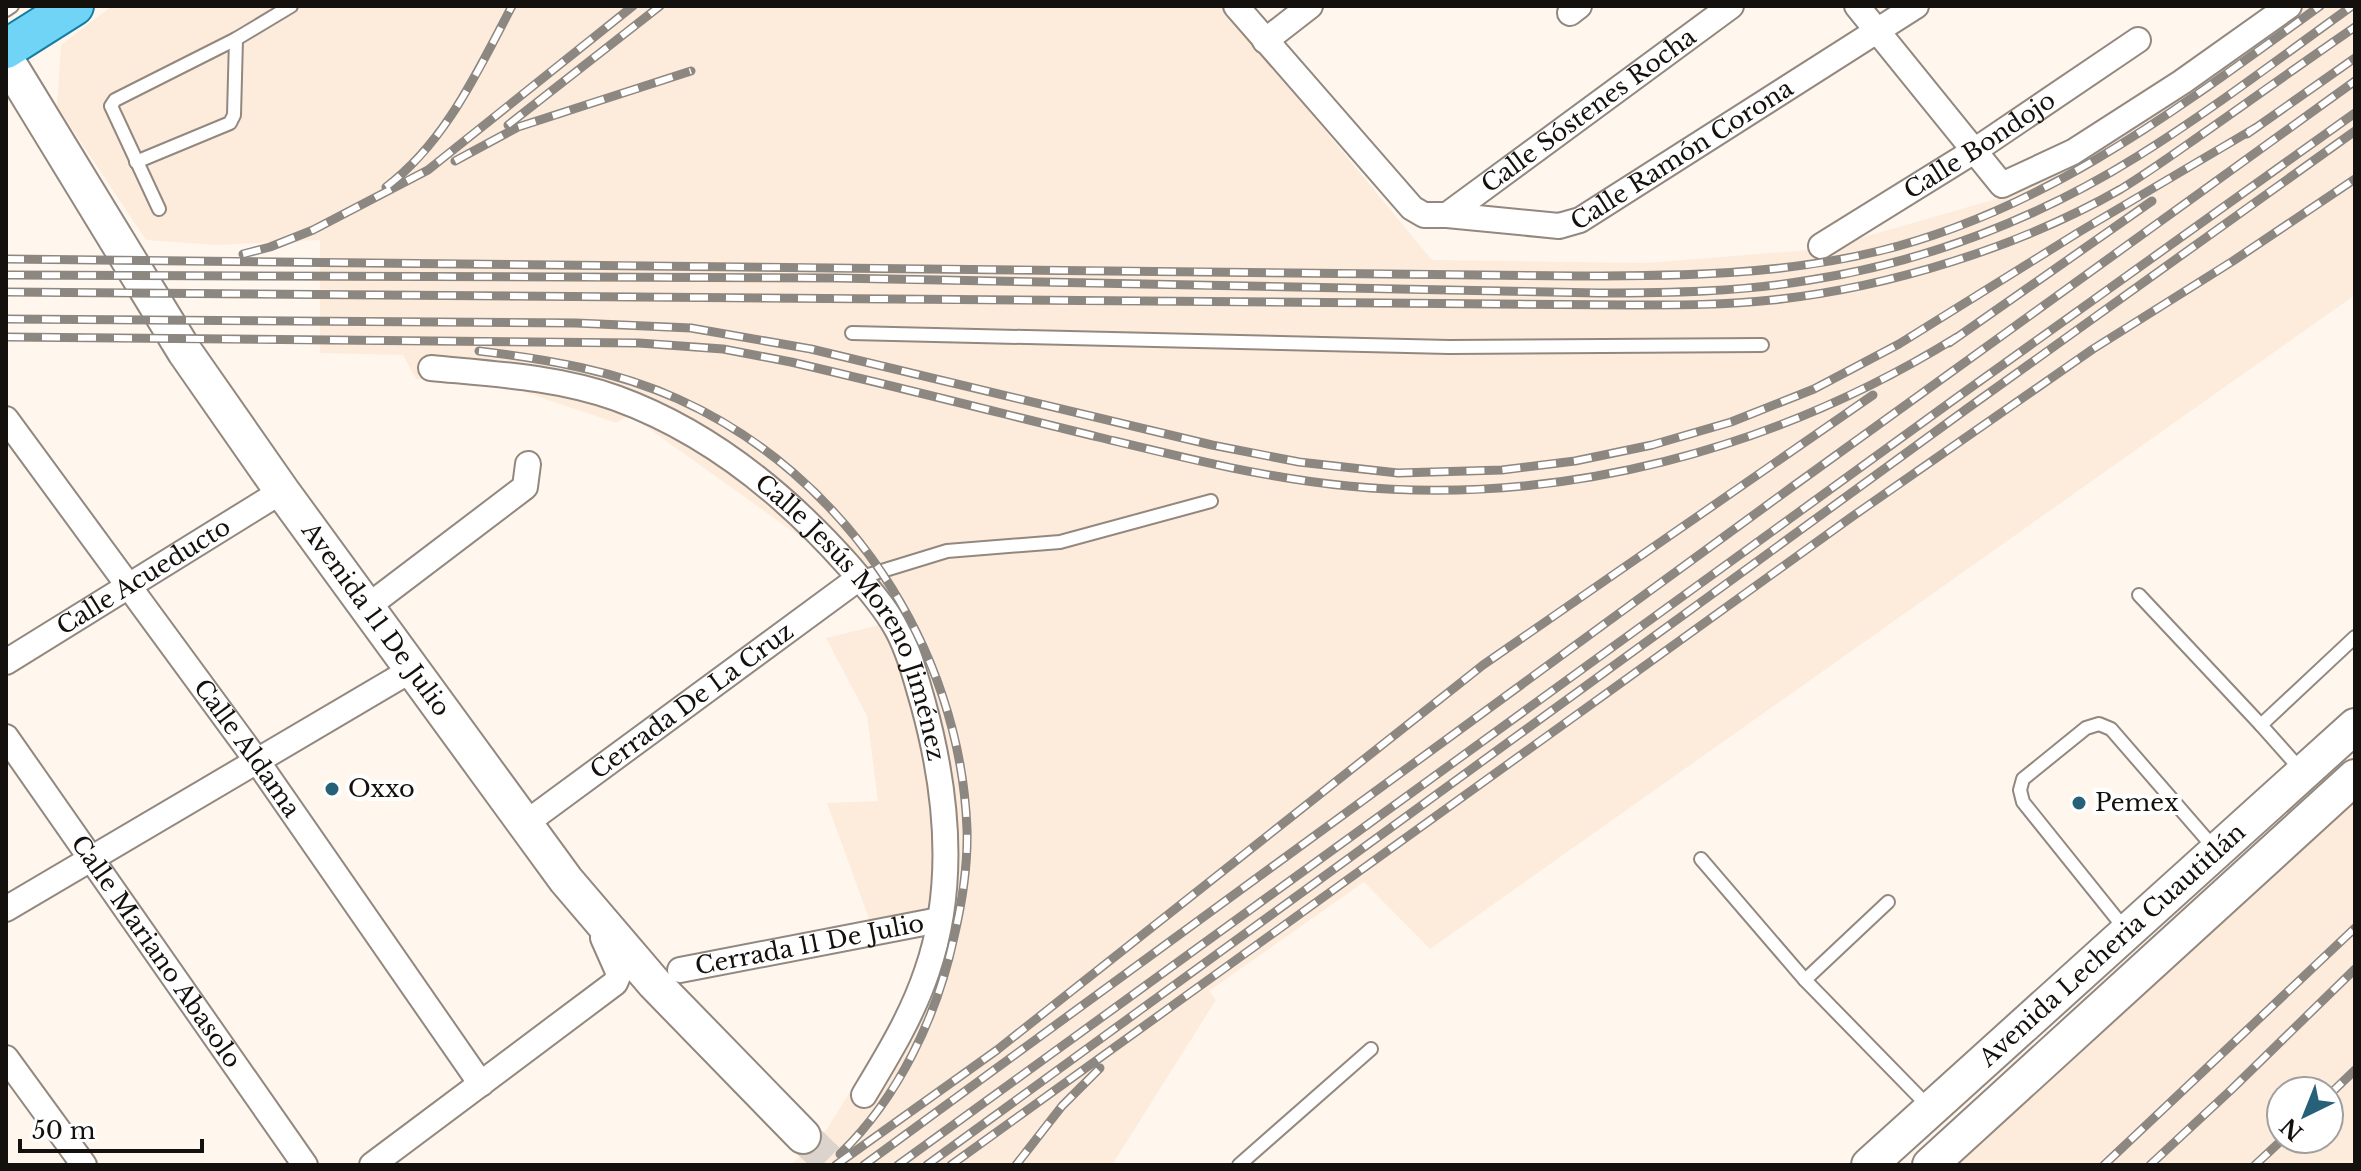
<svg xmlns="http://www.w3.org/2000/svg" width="2361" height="1171" font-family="'Libre Baskerville',serif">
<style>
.built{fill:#fdecdc;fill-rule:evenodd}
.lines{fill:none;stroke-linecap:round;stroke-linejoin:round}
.secondary-tunnel{stroke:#dcd4cc;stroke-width:34;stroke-dasharray:34 17;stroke-linecap:butt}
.lane-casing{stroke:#92887f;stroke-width:16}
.street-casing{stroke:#92887f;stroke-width:28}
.secondary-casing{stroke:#92887f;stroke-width:38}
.primary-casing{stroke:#127da1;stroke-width:42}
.lane{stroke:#fff;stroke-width:12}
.street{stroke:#fff;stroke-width:24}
.secondary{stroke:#fff;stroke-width:34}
.primary{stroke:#70d4f6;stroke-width:38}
.rail-casing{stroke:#8d8781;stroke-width:9}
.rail{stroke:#fff;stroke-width:6;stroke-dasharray:18;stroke-linecap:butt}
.poi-dot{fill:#266079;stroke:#fff;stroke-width:3}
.labels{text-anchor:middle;stroke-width:8;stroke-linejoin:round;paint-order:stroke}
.street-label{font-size:24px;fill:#14100d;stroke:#fff}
.poi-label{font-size:24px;fill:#14100d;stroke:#fff;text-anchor:start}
</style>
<rect width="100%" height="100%" fill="#fff6ee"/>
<g class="built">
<polygon points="112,6 1222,6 1432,260 1645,263 1822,249 2003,197 2173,95 2295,6 2355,6 2355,295 1430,949 1364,882 1209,991 1216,1000 1112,1165 791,1165 827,1129 877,1048 926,951 926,913 871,924 827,803 878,801 867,716 826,638 883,624 809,543 630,415 616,423 516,389 416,379 403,355 320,353 320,240 216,245 146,240 57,106 61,45"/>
<path d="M2355,796V1165H1954ZM2281,1091H2329V1139H2281Z"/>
</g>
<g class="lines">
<polyline class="secondary-tunnel" points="803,1136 833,1165"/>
<defs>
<g id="lane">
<polyline points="6,10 12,6"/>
<polyline points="136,162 230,123 234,115 236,39"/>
<polyline points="159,209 111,106 115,100 236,39 291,6"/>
<polyline points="852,333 1449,347 1762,345"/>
<polyline points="859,578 947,551 1060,542 1211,501"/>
<polyline points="2139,595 2261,725"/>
<polyline points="2301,770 2261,725 2355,637"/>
<polyline points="1701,859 1805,980 1929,1107"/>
<polyline points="2125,929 2023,802 2020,790 2023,779 2086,728 2099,724 2111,729 2215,849"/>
<polyline points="1805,980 1888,902"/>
<polyline points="1239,1165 1371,1049"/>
</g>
<g id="street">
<path id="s1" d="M1236,6L1412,208L1424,215H1447L1559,226L1580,220L1916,6"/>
<polyline points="1857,6 2002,185 2073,152 2182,82 2289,6"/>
<polyline points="1570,13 1579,6"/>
<polyline points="1265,41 1310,6"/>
<path id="s2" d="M1447,215L1731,6"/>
<path id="s3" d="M1821,246L1974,151L2138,40"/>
<path id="s4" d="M431,368C494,374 556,377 616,398C707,431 786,495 849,566C866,586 884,606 897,629C909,651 916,679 923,703C947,790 957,884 927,971C912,1016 888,1055 864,1095"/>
<path id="s5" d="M6,419L257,761L481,1084"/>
<polyline points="367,607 525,487 528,464"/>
<path id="s6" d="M6,662L282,491"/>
<path id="s7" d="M6,737L305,1165"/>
<path id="s8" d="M526,823L859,578"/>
<polyline points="6,909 413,669"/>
<path id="s9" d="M680,970L939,920"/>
<polyline points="6,1058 84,1165"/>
<polyline points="372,1165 615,983 619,974 603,938"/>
</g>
<g id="secondary">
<path id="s10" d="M6,59L185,352L282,491L566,880L654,983L803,1136"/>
<path id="s11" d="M1869,1165L2355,726"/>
<polyline points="1930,1165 2355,777"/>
</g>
<polyline id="primary" points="6,49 74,6"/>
</defs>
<use href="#lane" class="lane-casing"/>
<use href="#street" class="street-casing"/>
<use href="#secondary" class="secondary-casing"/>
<use href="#primary" class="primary-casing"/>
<use href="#lane" class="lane"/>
<use href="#street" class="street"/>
<use href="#secondary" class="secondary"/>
<use href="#primary" class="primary"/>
<defs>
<g id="rail">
<polyline points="508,125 660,6"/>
<polyline points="2247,134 2355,58"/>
<polyline points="455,161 518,127 691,71"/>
<path d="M386,187C446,142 478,70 512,6"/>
<polyline points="243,254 270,247 313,230 428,170 633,6"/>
<path d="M6,259L1579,276C1680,276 1781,275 1879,251C2047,210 2183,105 2320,6"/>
<path d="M6,275L836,278L1598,293C1669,293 1740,292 1810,280C1926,262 2039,218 2138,156C2212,110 2281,57 2352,6"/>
<path d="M6,292L1632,305C1679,305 1725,305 1772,300C1887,288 2020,247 2121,189C2152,170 2182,148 2211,128C2259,94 2307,60 2355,27"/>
<polyline points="6,319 576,323 691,328 811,349 1212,445 1299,462 1398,473 1502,470 1575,461 1652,445 1731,422 1814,389 1899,344 2079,232 2255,128"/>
<path d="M6,337L639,343L723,349L791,362C894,386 996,412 1098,437C1181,457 1264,478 1348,486C1562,507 1776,449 1957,337"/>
<polyline points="1949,343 2152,201"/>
<path d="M479,351C547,359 616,371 678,399C845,474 960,647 967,829C968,865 962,903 954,937C937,1016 899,1097 840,1154"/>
<polyline points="2329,1095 2355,1070"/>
<polyline points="836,1165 997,1050 1483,665 1873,395"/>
<polyline points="864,1165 1792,487 2355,81"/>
<polyline points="898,1165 1959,396 2355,113"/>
<polyline points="927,1165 1968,408 2355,131"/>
<polyline points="951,1165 1853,516 2093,349 2233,261 2355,179"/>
<polyline points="1016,1165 1062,1106 1100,1068"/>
<polyline points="2104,1165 2355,928"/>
<polyline points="2150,1165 2232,1089 2355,969"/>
<polyline points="2255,1165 2283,1139"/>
</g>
</defs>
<use href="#rail" class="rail-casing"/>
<use href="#rail" class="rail"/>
</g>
<g class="poi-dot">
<circle cx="332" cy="789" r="8"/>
<circle cx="2079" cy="803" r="8"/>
</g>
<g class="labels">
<g class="street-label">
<text dy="8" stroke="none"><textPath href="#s2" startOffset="176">Calle Sóstenes Rocha</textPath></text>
<text dy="8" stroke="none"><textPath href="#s3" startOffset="188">Calle Bondojo</textPath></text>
<text dy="8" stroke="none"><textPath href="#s1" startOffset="560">Calle Ramón Corona</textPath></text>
<text dy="8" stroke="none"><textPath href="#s6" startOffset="162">Calle Acueducto</textPath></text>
<text dy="8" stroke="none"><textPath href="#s10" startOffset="672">Avenida 11 De Julio</textPath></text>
<text dy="8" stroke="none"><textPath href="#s4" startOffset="524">Calle Jesús Moreno Jiménez</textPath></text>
<text dy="8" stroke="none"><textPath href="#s8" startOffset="206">Cerrada De La Cruz</textPath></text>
<text dy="8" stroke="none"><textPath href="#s5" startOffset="408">Calle Aldama</textPath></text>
<text dy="8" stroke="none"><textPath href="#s9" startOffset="132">Cerrada 11 De Julio</textPath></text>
<text dy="8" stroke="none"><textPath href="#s11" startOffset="328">Avenida Lecheria Cuautitlán</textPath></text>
<text dy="8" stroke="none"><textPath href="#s7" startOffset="262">Calle Mariano Abasolo</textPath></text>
</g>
<g class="poi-label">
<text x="348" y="797">Oxxo</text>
<text x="2095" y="811">Pemex</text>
</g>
</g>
<rect width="2361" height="1171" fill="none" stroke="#14100d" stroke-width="16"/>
<g transform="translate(2305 1115) rotate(223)"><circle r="38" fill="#ffffff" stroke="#a19f9e" stroke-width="2"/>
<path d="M0-6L14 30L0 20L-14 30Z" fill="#266079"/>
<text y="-12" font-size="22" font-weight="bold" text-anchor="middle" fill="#14100d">N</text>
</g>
<path d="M20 1139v12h182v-12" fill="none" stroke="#14100d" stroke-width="4"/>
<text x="32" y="1139" font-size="24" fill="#14100d" stroke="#ffffff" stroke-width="6" paint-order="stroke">50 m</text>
</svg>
